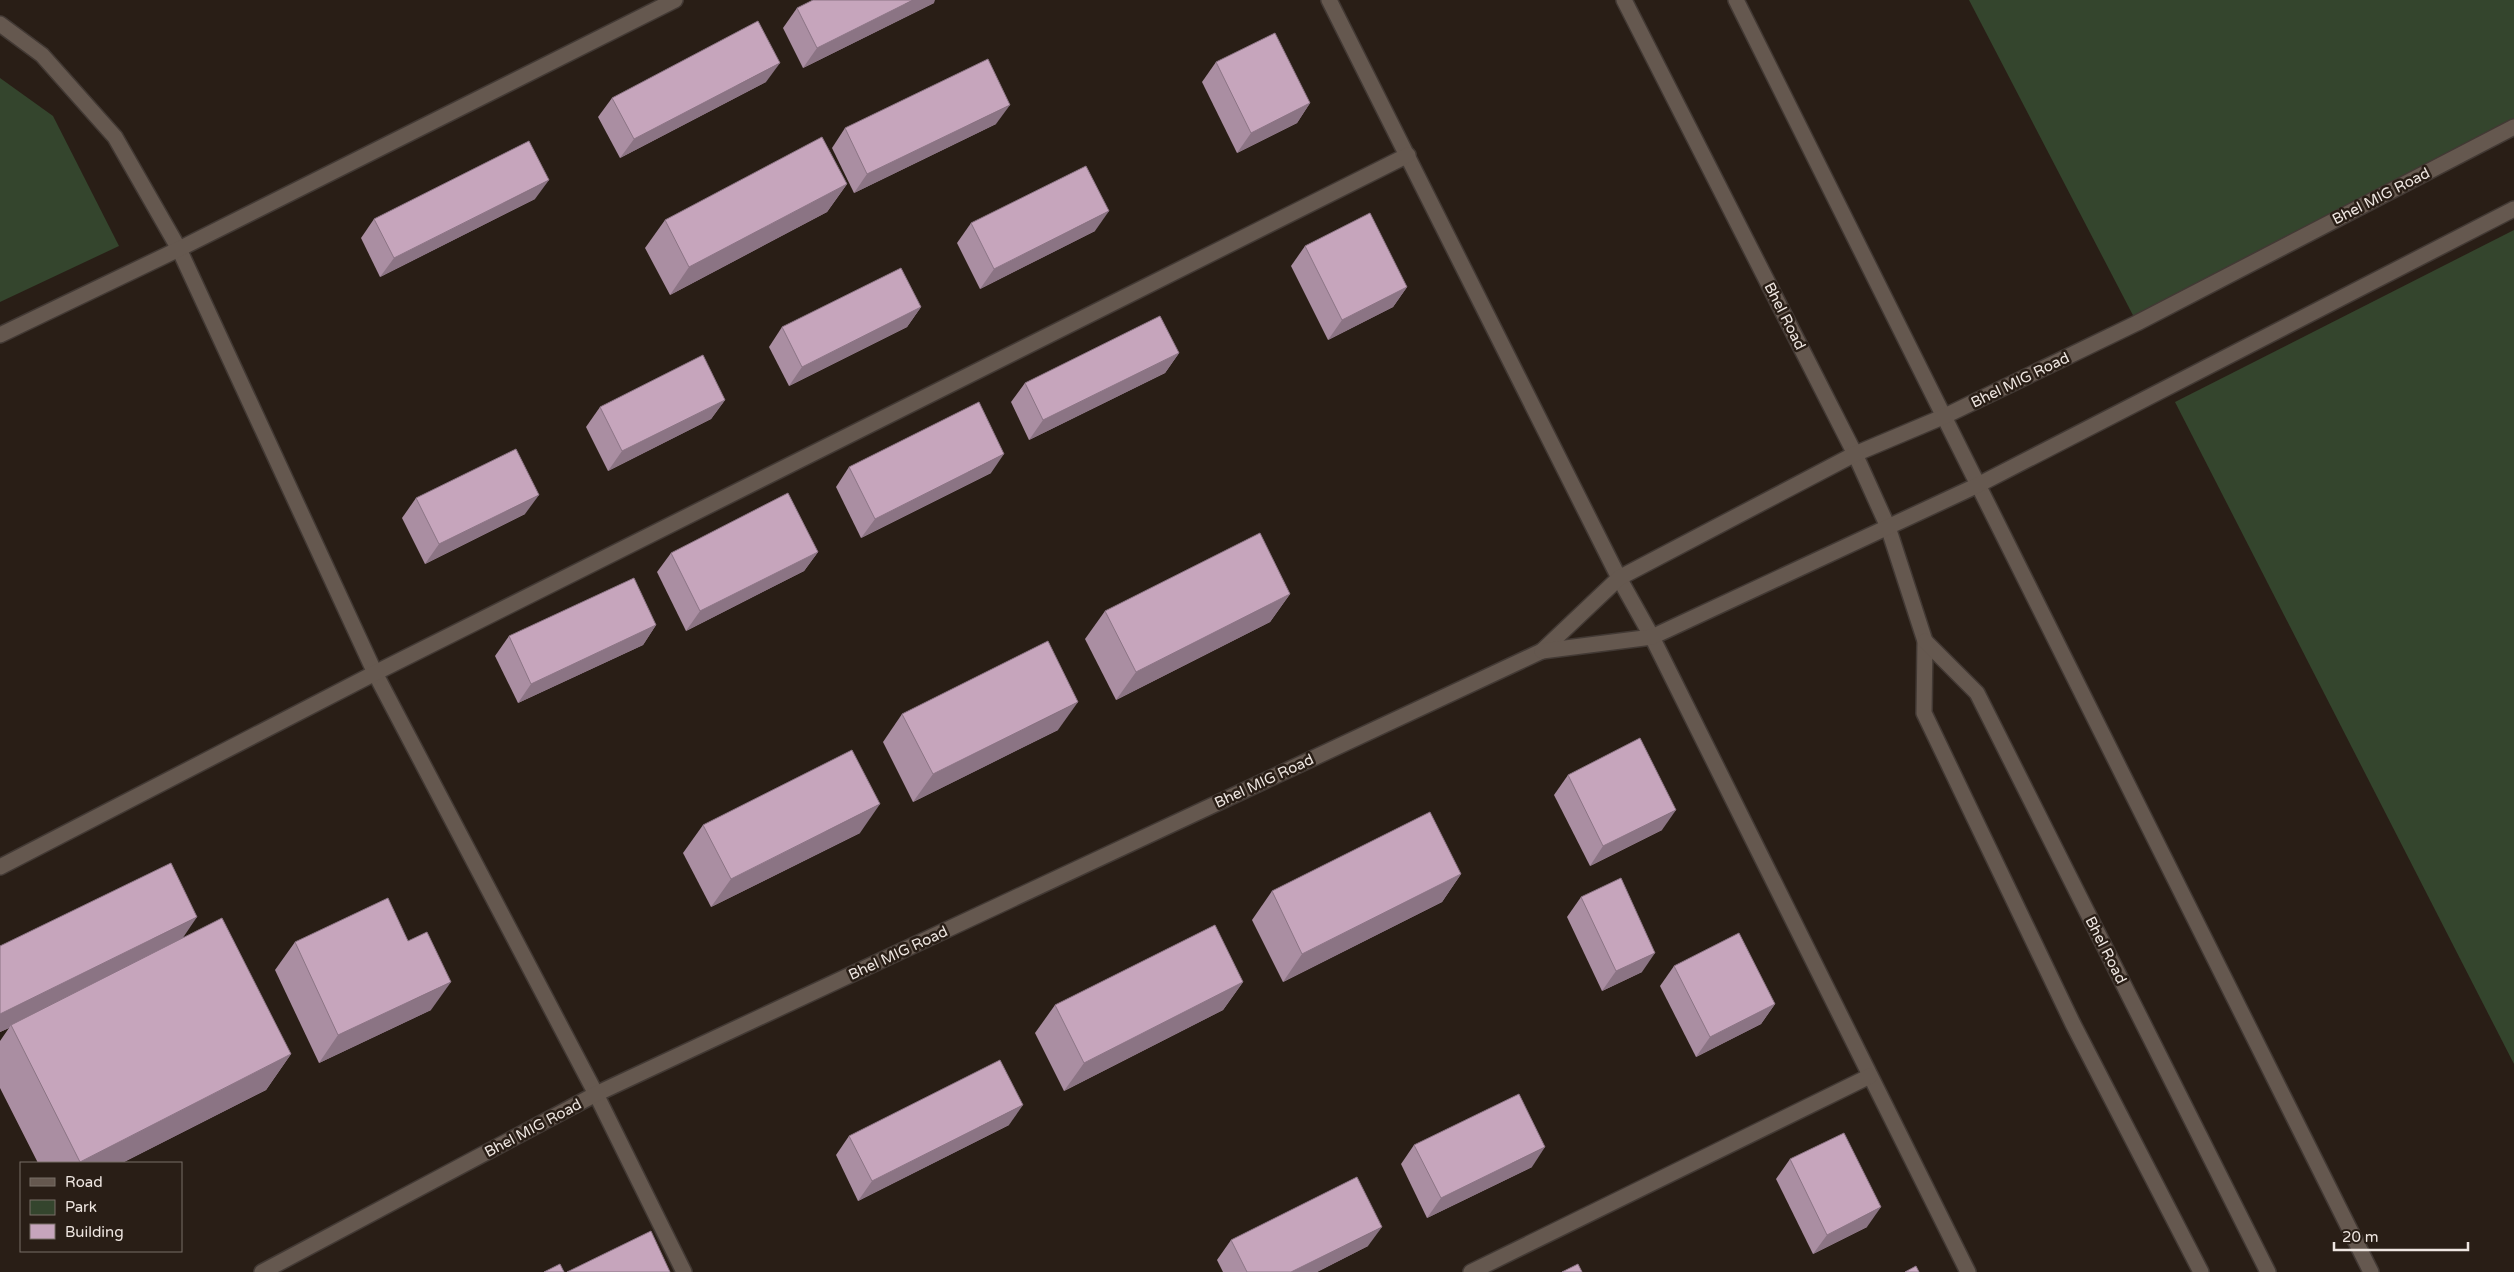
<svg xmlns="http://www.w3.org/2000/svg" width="2514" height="1272" font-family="'Varela Round',sans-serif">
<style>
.green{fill:#34452d}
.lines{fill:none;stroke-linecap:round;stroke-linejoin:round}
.minor-casing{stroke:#423934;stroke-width:18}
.tertiary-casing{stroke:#423934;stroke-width:18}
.minor{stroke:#65584f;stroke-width:15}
.tertiary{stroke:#65584f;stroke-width:15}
.wall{fill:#aa8ea2}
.shaded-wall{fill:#8b7484}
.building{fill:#c6a5bc;stroke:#8b7484}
.labels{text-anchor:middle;stroke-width:5;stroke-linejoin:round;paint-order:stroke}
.street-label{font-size:15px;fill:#eee6e1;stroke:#291e16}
</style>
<rect width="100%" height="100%" fill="#291e16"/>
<g class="green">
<polygon points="1969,0 2514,0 2514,127 2137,323"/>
<polygon points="0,78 53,116 119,246 0,302"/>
<polygon points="2514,230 2514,1064 2175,402"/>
</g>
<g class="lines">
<defs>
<g id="minor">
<polyline points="1329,0 1619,578 1652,637 1968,1272"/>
<polyline points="1736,0 2371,1272"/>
<polyline points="0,24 42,55 115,137 179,249 375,673 596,1094 684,1272"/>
<polyline points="0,335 179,249 675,0"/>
<polyline points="0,867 375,673 1408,155"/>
<polyline points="262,1272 596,1094 1542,651"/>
<polyline points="1471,1272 1870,1076"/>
</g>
<g id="tertiary">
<polyline points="1624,0 1855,454 1888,527 1925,641 1924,713 2073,1024 2201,1272"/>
<polyline points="1925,641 1977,693 2268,1272"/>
<polyline points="1542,651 1619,578 1855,454 1945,416 2137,323 2514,127"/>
<polyline points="1542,651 1652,637 1978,485 2514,209"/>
</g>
</defs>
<use href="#minor" class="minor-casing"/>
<use href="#tertiary" class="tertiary-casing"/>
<use href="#minor" class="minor"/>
<use href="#tertiary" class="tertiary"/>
</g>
<g class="wall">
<polygon points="934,3 803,68 783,28 797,8"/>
<polygon points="1216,62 1310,103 1297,123 1237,153 1202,82"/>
<polygon points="766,82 620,158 598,117 612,98"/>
<polygon points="996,124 854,193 832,148 845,128"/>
<polygon points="847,184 827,212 670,295 645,248 665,220"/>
<polygon points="535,199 380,277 361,238 374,219"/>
<polygon points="971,223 1095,231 980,289 957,243"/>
<polygon points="1305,246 1407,287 1393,307 1328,340 1291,266"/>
<polygon points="921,307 907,327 789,386 769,347 782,327"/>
<polygon points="1179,353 1165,373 1029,440 1011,402 1025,383"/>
<polygon points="725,400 711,419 608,471 586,427 600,407"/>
<polygon points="849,467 991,473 861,538 836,487"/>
<polygon points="416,498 525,514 425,564 402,518"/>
<polygon points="818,552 804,571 686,631 657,572 671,553"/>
<polygon points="1290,594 1270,622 1116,700 1085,639 1105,611"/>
<polygon points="656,625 643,645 518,703 495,656 509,636"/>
<polygon points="902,714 1058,730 913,802 883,742"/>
<polygon points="1568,775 1662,830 1590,866 1554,795"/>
<polygon points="703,825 860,833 711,907 683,853"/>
<polygon points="1461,874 1442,902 1283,982 1252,920 1272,891"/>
<polygon points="1581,897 1642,972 1602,991 1567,917"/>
<polygon points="183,937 291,1054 266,1090 122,1163 38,1163 0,1088 0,1041 9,1028 0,1032 0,946"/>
<polygon points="295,942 431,1010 319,1063 275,970"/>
<polygon points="1674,966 1775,1004 1761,1024 1696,1057 1660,986"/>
<polygon points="1243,982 1223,1010 1064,1091 1035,1033 1055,1005"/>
<polygon points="1009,1125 858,1201 836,1155 849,1136"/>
<polygon points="1414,1145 1532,1167 1427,1218 1401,1164"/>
<polygon points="1790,1159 1867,1227 1813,1254 1776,1179"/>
<polygon points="1231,1240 1368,1246 1317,1272 1223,1272 1217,1260"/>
</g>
<g class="shaded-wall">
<polygon points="913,0 935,0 934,3 803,68 817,48"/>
<polygon points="780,63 766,82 620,158 634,139"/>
<polygon points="1310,103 1297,123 1237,153 1251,133"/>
<polygon points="1010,105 996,124 854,193 867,174"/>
<polygon points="549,180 535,199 380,277 394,258"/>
<polygon points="847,184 827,212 670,295 689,267"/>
<polygon points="1109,211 1095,231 980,289 994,269"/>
<polygon points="1407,287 1393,307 1328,340 1342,320"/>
<polygon points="921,307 907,327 789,386 802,367"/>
<polygon points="1179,353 1165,373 1029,440 1043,420"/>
<polygon points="725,400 711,419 608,471 622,451"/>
<polygon points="1004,454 991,473 861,538 875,519"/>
<polygon points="539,495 525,514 425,564 439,544"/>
<polygon points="818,552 804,571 686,631 700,611"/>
<polygon points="1290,594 1270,622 1116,700 1136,672"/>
<polygon points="656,625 643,645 518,703 531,684"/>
<polygon points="1078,702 1058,730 913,802 933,774"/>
<polygon points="880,804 860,833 711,907 731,879"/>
<polygon points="1676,810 1662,830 1590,866 1603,846"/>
<polygon points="1461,874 1442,902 1283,982 1302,954"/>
<polygon points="197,917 178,945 11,1025 9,1028 0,1032 0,1014"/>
<polygon points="1655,953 1642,972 1602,991 1616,971"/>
<polygon points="451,982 431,1010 319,1063 338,1035"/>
<polygon points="1243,982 1223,1010 1064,1091 1084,1063"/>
<polygon points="1775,1004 1761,1024 1696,1057 1710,1037"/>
<polygon points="291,1054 266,1090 122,1163 80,1163 80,1162"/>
<polygon points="1023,1105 1009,1125 858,1201 872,1181"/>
<polygon points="1545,1147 1532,1167 1427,1218 1441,1198"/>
<polygon points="1881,1207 1867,1227 1813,1254 1827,1235"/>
<polygon points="1382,1227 1368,1246 1317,1272 1291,1272"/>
</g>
<g class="building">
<polygon points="813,0 913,0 817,48 797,8"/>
<polygon points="758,21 780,63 634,139 612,98"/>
<polygon points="1275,33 1310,103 1251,133 1216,62"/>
<polygon points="988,59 1010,105 867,174 845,128"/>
<polygon points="822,137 847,184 689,267 665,220"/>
<polygon points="529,141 549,180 394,258 374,219"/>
<polygon points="1086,166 1109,211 994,269 971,223"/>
<polygon points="1370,213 1407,287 1342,320 1305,246"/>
<polygon points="901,268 921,307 802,367 782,327"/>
<polygon points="1160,316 1179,353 1043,420 1025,383"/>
<polygon points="703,355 725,400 622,451 600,407"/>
<polygon points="979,402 1004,454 875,519 849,467"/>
<polygon points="516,449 539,495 439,544 416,498"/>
<polygon points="788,493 818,552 700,611 671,553"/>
<polygon points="1260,533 1290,594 1136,672 1105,611"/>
<polygon points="634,578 656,625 531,684 509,636"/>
<polygon points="1048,641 1078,702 933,774 902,714"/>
<polygon points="1640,738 1676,810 1603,846 1568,775"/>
<polygon points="852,750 880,804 731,879 703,825"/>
<polygon points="1430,812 1461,874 1302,954 1272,891"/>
<polygon points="171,863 197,917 0,1014 0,946"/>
<polygon points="1621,878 1655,953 1616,971 1581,897"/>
<polygon points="388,898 408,941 427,932 451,982 338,1035 295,942"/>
<polygon points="222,918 291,1054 80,1162 11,1025"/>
<polygon points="1215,925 1243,982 1084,1063 1055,1005"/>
<polygon points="1739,933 1775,1004 1710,1037 1674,966"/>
<polygon points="1000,1060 1023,1105 872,1181 849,1136"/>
<polygon points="1519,1094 1545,1147 1441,1198 1414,1145"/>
<polygon points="1844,1133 1881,1207 1827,1235 1790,1159"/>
<polygon points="1357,1177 1382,1227 1291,1272 1247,1272 1231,1240"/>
<polygon points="651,1231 670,1272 567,1272"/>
<polygon points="560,1264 564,1272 544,1272"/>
<polygon points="1578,1264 1582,1272 1562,1272"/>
<polygon points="1916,1266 1919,1272 1905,1272"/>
</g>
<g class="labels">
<g class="street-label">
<text transform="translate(2381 196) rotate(-27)" y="5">Bhel MIG Road</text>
<text transform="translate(1785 316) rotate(63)" y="5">Bhel Road</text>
<text transform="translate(2020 380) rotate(-26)" y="5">Bhel MIG Road</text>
<text transform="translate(1264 781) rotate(-25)" y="5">Bhel MIG Road</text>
<text transform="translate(2106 950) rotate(63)" y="5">Bhel Road</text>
<text transform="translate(898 953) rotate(-25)" y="5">Bhel MIG Road</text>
<text transform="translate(533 1128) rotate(-28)" y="5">Bhel MIG Road</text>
</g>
</g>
<rect x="20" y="1162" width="162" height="90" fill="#291e16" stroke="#786e67"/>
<rect x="30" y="1178" width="25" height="8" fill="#65584f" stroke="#786e67"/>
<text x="65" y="1187" font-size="15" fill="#eee6e1">Road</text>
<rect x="30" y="1200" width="25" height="15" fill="#34452d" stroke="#786e67"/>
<text x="65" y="1212" font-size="15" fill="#eee6e1">Park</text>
<rect x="30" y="1224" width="25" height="15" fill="#c6a5bc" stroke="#786e67"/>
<text x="65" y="1237" font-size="15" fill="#eee6e1">Building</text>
<path d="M2334 1242v8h134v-8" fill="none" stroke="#eee6e1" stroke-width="2.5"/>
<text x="2342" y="1242" font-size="15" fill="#eee6e1" stroke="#291e16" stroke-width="4" paint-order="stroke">20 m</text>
</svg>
